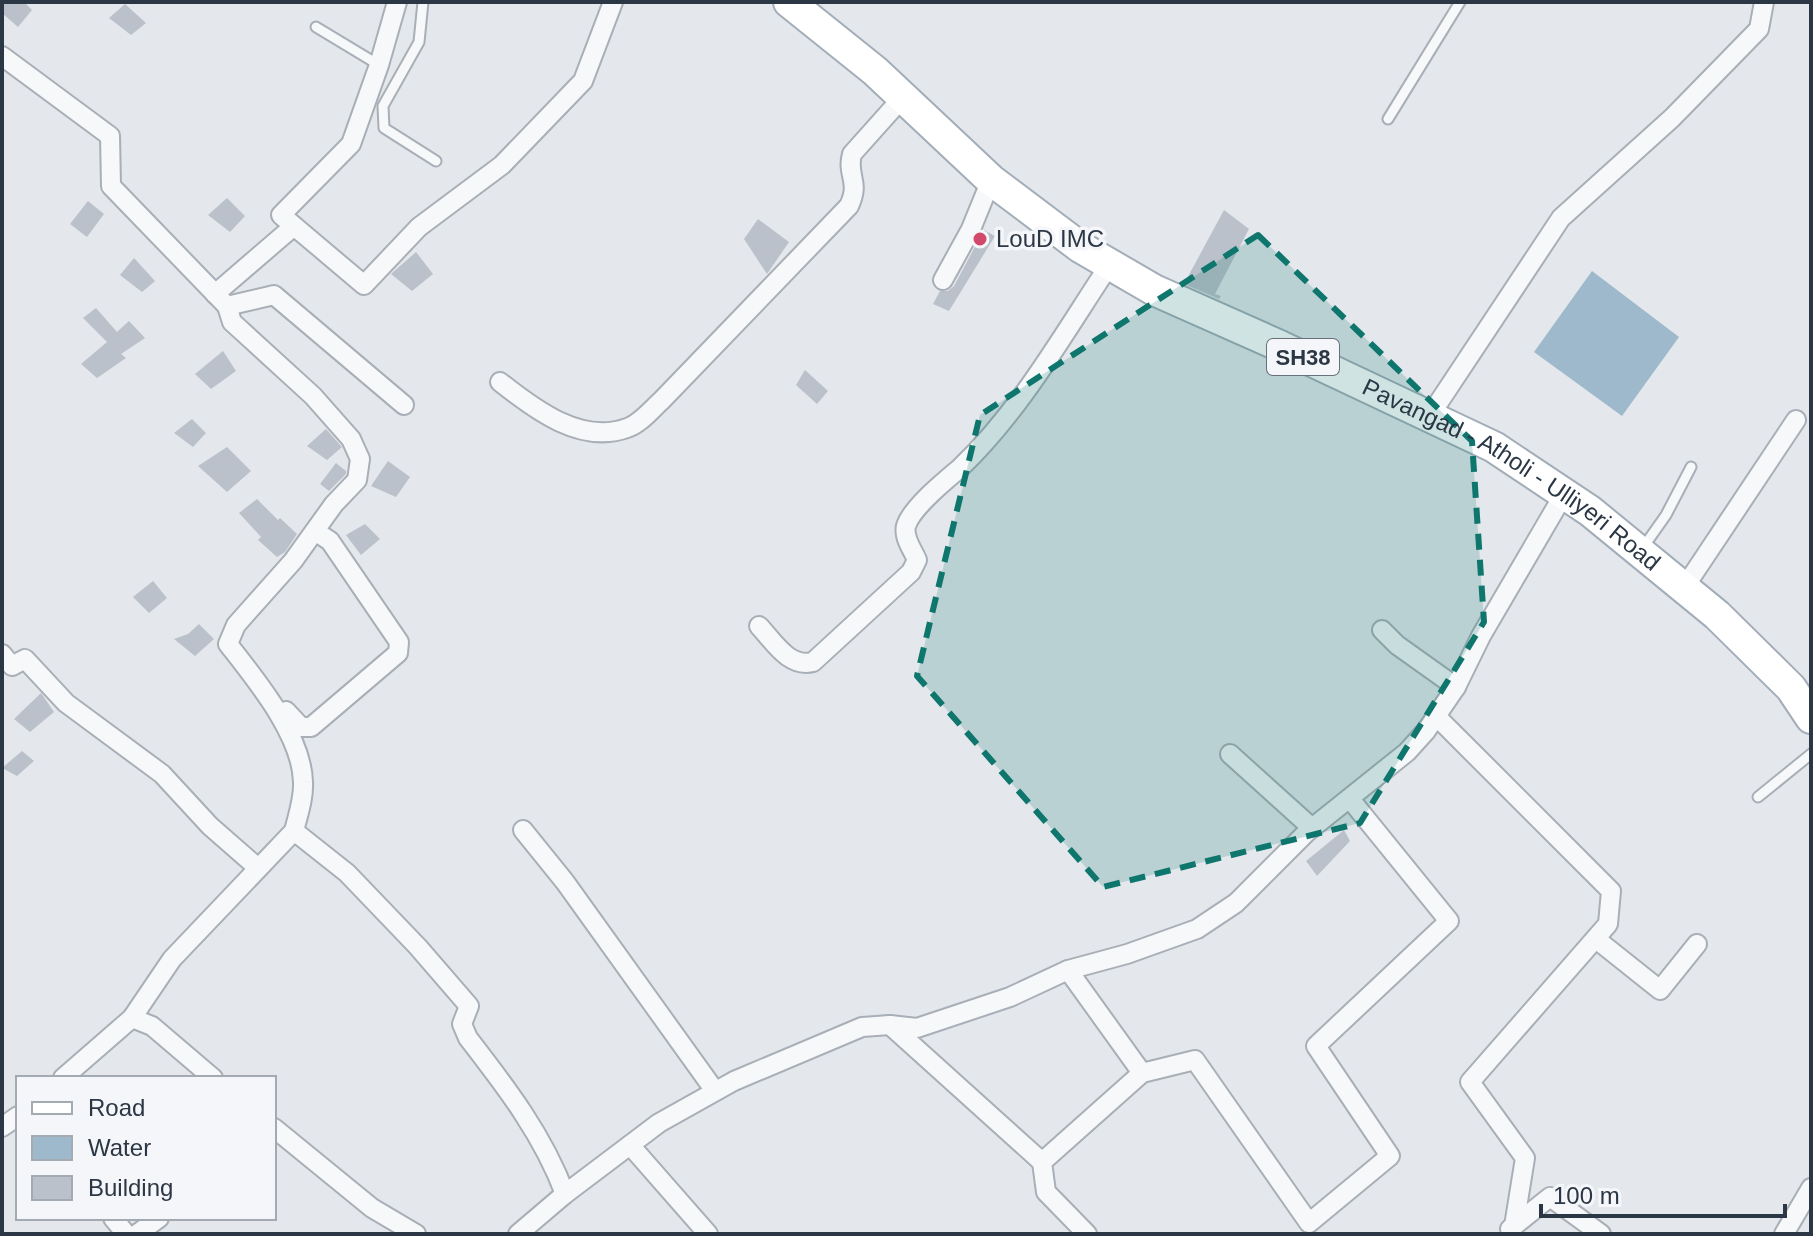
<svg xmlns="http://www.w3.org/2000/svg" width="1813" height="1236" font-family="Arial,sans-serif">
<style>
.water{fill:#9eb9cc}
.building{fill:#bbc1ca}
.lines{fill:none;stroke-linecap:round;stroke-linejoin:round}
.service-casing{stroke:#a9afb7;stroke-width:13}
.minor-casing{stroke:#a9afb7;stroke-width:22}
.primary-casing{stroke:#a3adb8;stroke-width:34}
.service{stroke:#f7f8fa;stroke-width:9}
.minor{stroke:#f7f8fa;stroke-width:18}
.primary{stroke:#fff;stroke-width:30}
.marked{fill:#0f766e;fill-opacity:0.2;stroke:#0f766e;stroke-width:6;stroke-dasharray:16 10;stroke-linejoin:round}
.poi-dot{fill:#d24869;stroke:#f4f6f9;stroke-width:3}
.labels{text-anchor:middle;stroke-width:7;stroke-linejoin:round;paint-order:stroke}
.shield{fill:#f4f6f9;stroke:#67707b;stroke-width:2}
.shield-label{font-size:22px;font-weight:bold;fill:#2b3745}
.poi-label{font-size:24px;fill:#2b3745;stroke:#f4f6f9;text-anchor:start}
.street-label{font-size:24px;fill:#2b3745;stroke:#f4f6f9}
</style>
<rect width="100%" height="100%" fill="#e4e8ec"/>
<polygon class="water" points="1592,271 1679,337 1622,416 1534,352"/>
<g class="building">
<polygon points="2,2 24,2 32,10 18,27 2,13"/>
<polygon points="125,4 146,23 131,35 109,18"/>
<polygon points="227,198 245,216 230,232 208,215"/>
<polygon points="88,201 104,214 87,237 70,224"/>
<polygon points="1224,210 1249,229 1215,294 1221,296 1219,299 1184,284"/>
<polygon points="758,219 789,242 767,274 744,239"/>
<polygon points="984,230 995,236 949,311 933,304 940,291 948,291 954,286"/>
<polygon points="416,252 433,274 412,291 391,274"/>
<polygon points="134,258 155,281 142,292 120,275"/>
<polygon points="96,308 117,332 129,321 145,338 121,354 126,358 97,378 81,364 107,342 83,318"/>
<polygon points="223,351 236,371 211,389 195,374"/>
<polygon points="805,370 828,391 817,404 796,385"/>
<polygon points="192,419 206,433 193,447 174,433"/>
<polygon points="326,429 342,447 327,460 307,446"/>
<polygon points="227,447 251,471 227,492 198,466"/>
<polygon points="388,461 410,477 396,497 371,486"/>
<polygon points="336,463 346,471 346,474 329,491 320,484"/>
<polygon points="257,499 278,520 280,518 297,534 285,552 277,557 258,540 261,537 239,513"/>
<polygon points="365,524 380,539 361,555 346,535"/>
<polygon points="153,581 167,598 149,613 133,597"/>
<polygon points="199,624 214,639 195,656 174,639 188,634"/>
<polygon points="41,693 54,712 30,732 14,719"/>
<polygon points="22,751 34,761 17,776 2,768"/>
<polygon points="1344,830 1350,841 1317,876 1306,861"/>
</g>
<g class="lines">
<defs>
<g id="service">
<polyline points="423,2 419,42 383,106 384,128 436,161"/>
<polyline points="316,27 379,65"/>
<polyline points="1388,119 1460,2"/>
<polyline points="1642,549 1666,515 1691,467"/>
<polyline points="1758,797 1811,754"/>
</g>
<g id="minor">
<polyline points="397,2 379,65 351,144 281,215 364,285 419,227 502,165 583,81 613,2"/>
<polyline points="2,56 110,136 111,186 227,306 274,295 404,405"/>
<polyline points="943,280 971,229 991,180"/>
<polyline points="215,294 294,226"/>
<path d="M227,306L232,322L313,396L351,439L360,459L357,480L334,504L293,561L236,625L228,644C256,680 302,735 303,782C304,798 298,815 294,831L347,873L418,947L469,1006L462,1024L468,1038C506,1087 543,1135 565,1194"/>
<path d="M500,382C534,409 581,445 627,428C640,424 652,409 662,400L849,206C861,181 846,176 852,154L903,97"/>
<polyline points="1429,417 1561,218 1672,118 1759,29 1764,2"/>
<polyline points="1684,588 1796,420"/>
<path d="M759,626C774,642 789,668 813,662L911,572L917,560C913,550 903,538 906,526C912,507 945,481 960,468C1021,410 1064,333 1110,264"/>
<polyline points="1382,630 1397,645 1456,687"/>
<polyline points="2,654 12,666 25,659 66,703 162,774 210,826 258,868"/>
<polyline points="283,713 286,711 301,727 311,727 398,653 399,642 330,541 315,531"/>
<polyline points="1436,716 1611,891 1608,924 1470,1082 1525,1158 1514,1226"/>
<polyline points="1230,754 1312,828"/>
<polyline points="523,830 565,882 715,1091"/>
<polyline points="1596,939 1660,990 1697,944"/>
<polyline points="1068,970 1142,1073"/>
<polyline points="132,1018 172,959 294,831"/>
<polyline points="890,1025 1042,1162"/>
<polyline points="63,1078 132,1018 152,1026 213,1078"/>
<polyline points="2,1127 18,1116"/>
<polyline points="274,1128 372,1208 416,1234"/>
<polyline points="630,1145 708,1234"/>
<polyline points="113,1218 126,1234"/>
<polyline points="1510,1229 1550,1197 1601,1234"/>
<polyline points="137,1234 159,1218"/>
<polyline points="518,1234 565,1194 659,1123 734,1081 862,1027 890,1025 917,1028 1010,997 1068,970 1127,954 1197,929 1236,903 1307,832 1407,752 1426,731 1456,687 1481,636 1564,494"/>
<polyline points="1087,1234 1046,1192 1042,1162 1142,1073 1195,1060 1309,1223 1390,1156 1316,1046 1449,921 1350,799"/>
<polyline points="1784,1234 1811,1188"/>
</g>
<g id="primary">
<path id="s1" d="M789,2L875,71L991,180L1080,247L1154,290L1280,346L1494,447L1590,511L1717,615L1791,688L1811,718"/>
</g>
</defs>
<use href="#service" class="service-casing"/>
<use href="#minor" class="minor-casing"/>
<use href="#primary" class="primary-casing"/>
<use href="#service" class="service"/>
<use href="#minor" class="minor"/>
<use href="#primary" class="primary"/>
</g>
<path class="marked" d="M1258,235L1472,441L1484,622L1360,823L1103,887L917,676L980,415Z"/>
<circle class="poi-dot" cx="980" cy="239" r="8"/>
<g class="labels">
<rect class="shield" x="1267" y="339" width="72" height="36" rx="6"/>
<g class="shield-label">
<text x="1303" y="365">SH38</text>
</g>
<g class="poi-label">
<text x="996" y="247">LouD IMC</text>
</g>
<g class="street-label">
<text dy="8" stroke="none"><textPath href="#s1" startOffset="870">Pavangad - Atholi - Ulliyeri Road</textPath></text>
</g>
</g>
<rect width="1813" height="1236" fill="none" stroke="#2b3745" stroke-width="8"/>
<rect x="16" y="1076" width="260" height="144" fill="#f4f6f9" stroke="#a4aab1" stroke-width="2"/>
<rect x="32" y="1102" width="40" height="12" fill="#ffffff" stroke="#a4aab1" stroke-width="2"/>
<text x="88" y="1116" font-size="24" fill="#2b3745">Road</text>
<rect x="32" y="1136" width="40" height="24" fill="#9eb9cc" stroke="#a4aab1" stroke-width="2"/>
<text x="88" y="1156" font-size="24" fill="#2b3745">Water</text>
<rect x="32" y="1176" width="40" height="24" fill="#bbc1ca" stroke="#a4aab1" stroke-width="2"/>
<text x="88" y="1196" font-size="24" fill="#2b3745">Building</text>
<path d="M1541 1204v12h244v-12" fill="none" stroke="#2b3745" stroke-width="4"/>
<text x="1553" y="1204" font-size="24" fill="#2b3745" stroke="#f4f6f9" stroke-width="6" paint-order="stroke">100 m</text>
</svg>
